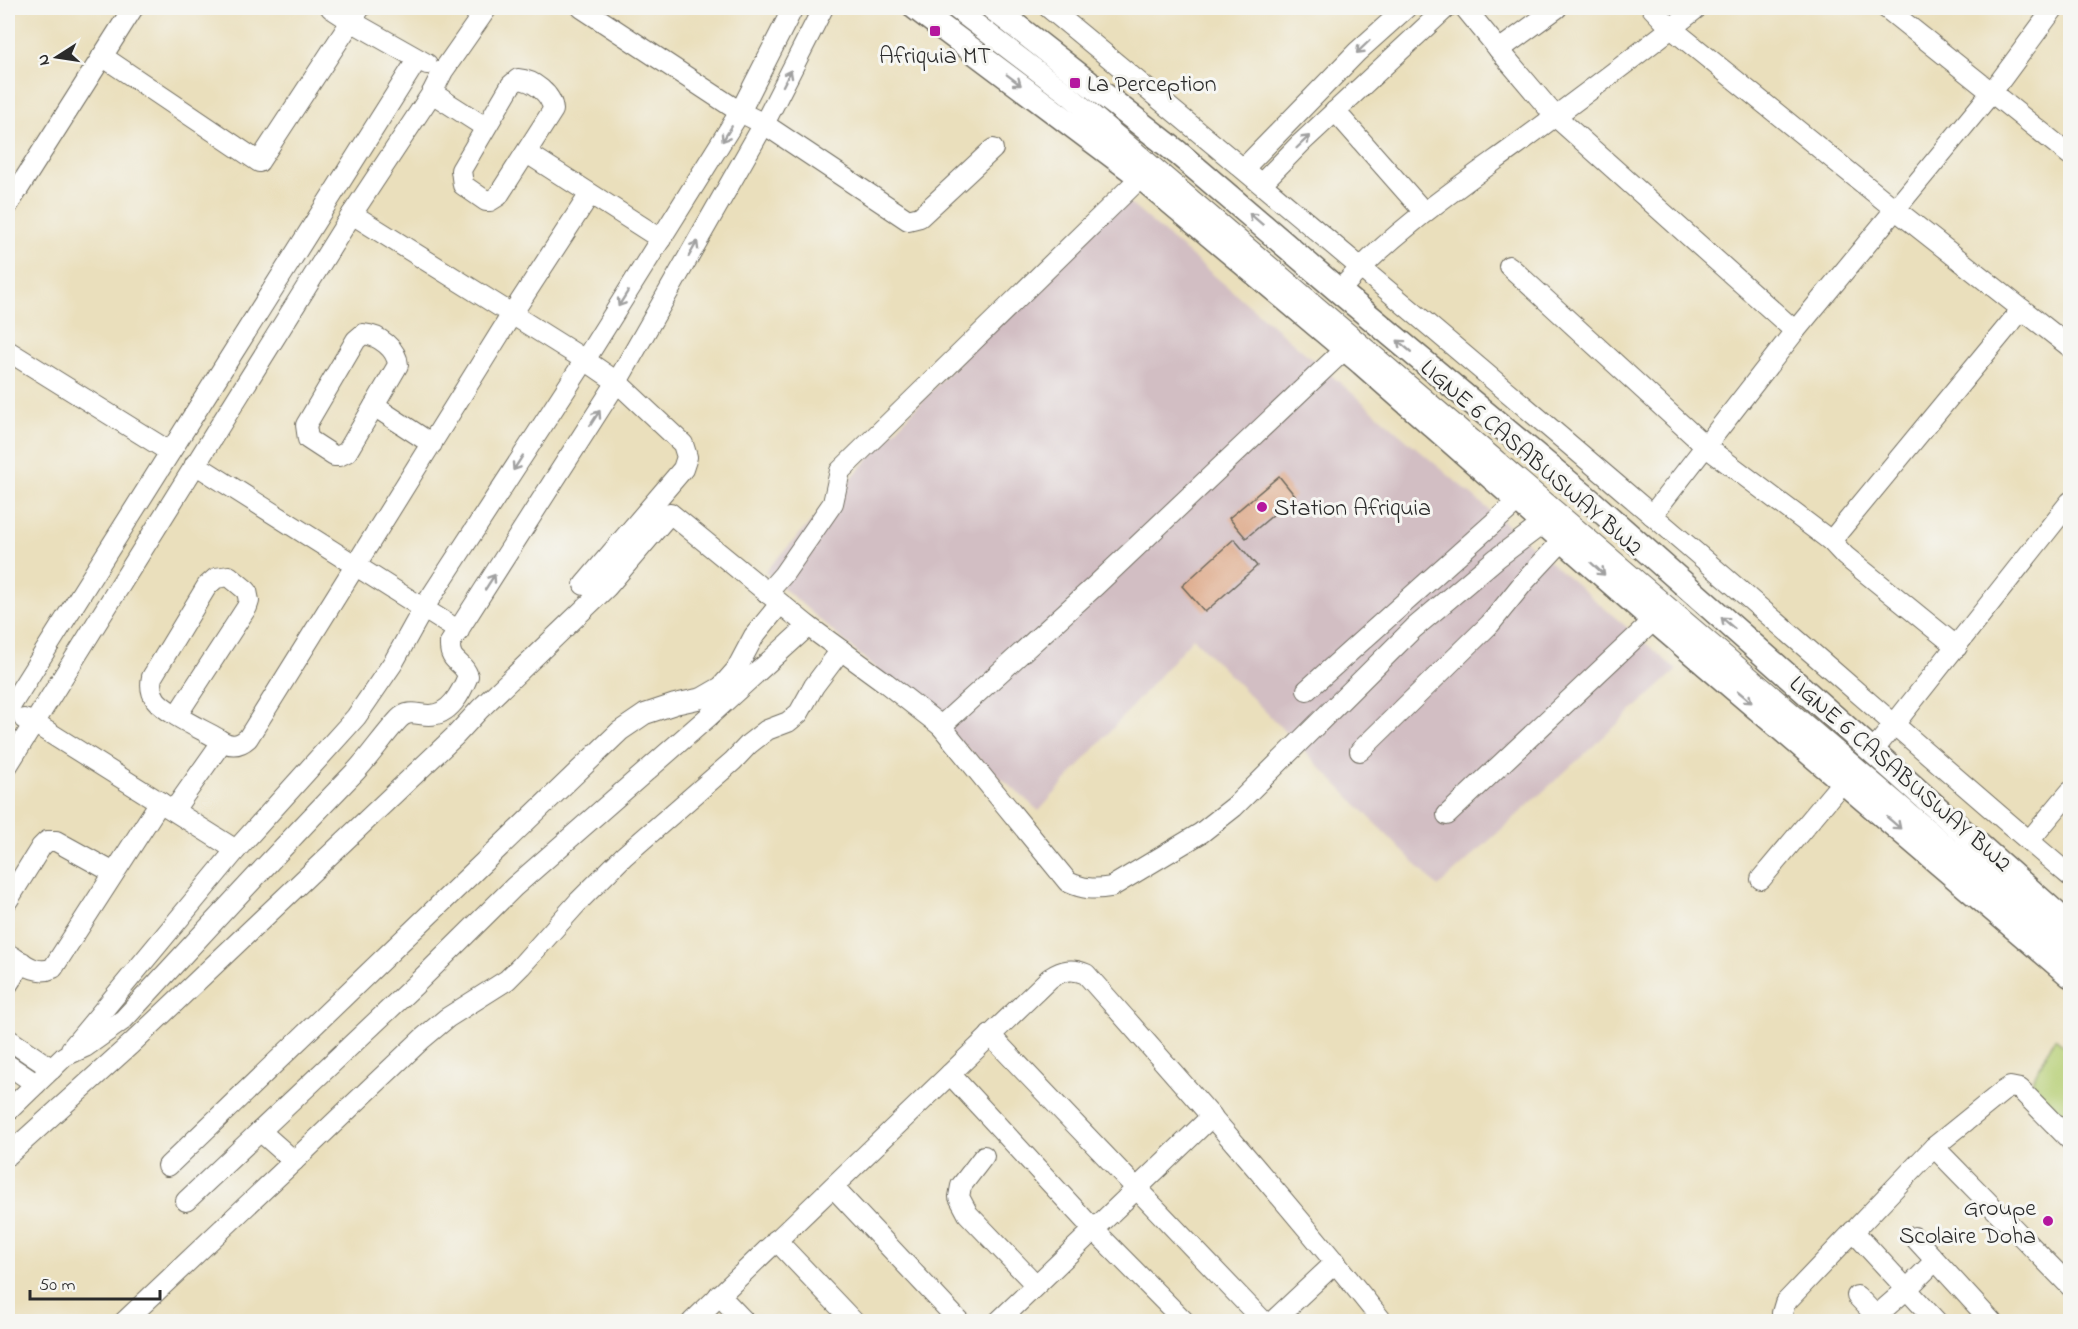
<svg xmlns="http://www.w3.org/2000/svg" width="2078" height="1329" font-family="'Indie Flower',sans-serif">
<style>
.industrial{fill:#d2bec3}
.green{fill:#b5ce73;stroke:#707c4f;stroke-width:1.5}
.building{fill:#deaa8b}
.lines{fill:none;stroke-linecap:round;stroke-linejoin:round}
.minor-casing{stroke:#6e6a5e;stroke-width:22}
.major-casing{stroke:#6e6a5e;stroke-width:27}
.minor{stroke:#fff;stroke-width:20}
.major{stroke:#fff;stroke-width:24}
.oneway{stroke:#a0a0a0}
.poi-dot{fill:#b5179e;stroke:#f6f6f2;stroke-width:2}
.labels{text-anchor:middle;stroke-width:6;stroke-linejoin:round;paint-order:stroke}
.poi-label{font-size:24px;fill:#2b2b2b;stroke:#f6f6f2;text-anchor:start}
.street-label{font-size:24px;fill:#2b2b2b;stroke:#f6f6f2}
</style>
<rect width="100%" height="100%" fill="#f6f6f2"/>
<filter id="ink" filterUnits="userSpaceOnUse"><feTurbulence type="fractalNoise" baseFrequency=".0167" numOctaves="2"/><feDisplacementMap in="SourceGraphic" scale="12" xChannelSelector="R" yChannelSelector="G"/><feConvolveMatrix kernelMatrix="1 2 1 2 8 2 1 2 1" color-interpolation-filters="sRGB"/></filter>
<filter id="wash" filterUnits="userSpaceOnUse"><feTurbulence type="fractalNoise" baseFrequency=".008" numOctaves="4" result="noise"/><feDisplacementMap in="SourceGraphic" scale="24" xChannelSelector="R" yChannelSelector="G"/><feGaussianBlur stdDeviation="1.35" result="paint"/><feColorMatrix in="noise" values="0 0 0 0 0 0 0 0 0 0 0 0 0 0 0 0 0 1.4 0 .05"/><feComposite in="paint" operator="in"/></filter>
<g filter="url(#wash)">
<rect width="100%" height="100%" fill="#eadfbc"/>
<polygon class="industrial" points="1115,191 1677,670 1438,887 1193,638 1039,811 765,572"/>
<polygon class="green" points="2055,1038 2070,1050 2070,1131 2028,1089"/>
<g id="blocks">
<g class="building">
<polygon points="1279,476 1295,496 1246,538 1229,518"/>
<polygon points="1234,539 1257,566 1205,612 1182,586"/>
</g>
</g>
</g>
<g filter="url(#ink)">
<use href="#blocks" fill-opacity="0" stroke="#6e6a5e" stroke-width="1.5"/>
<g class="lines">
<defs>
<g id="minor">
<polyline points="331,8 351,21 427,64"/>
<polyline points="582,8 740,112 764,124 908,220 920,217 993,149"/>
<polyline points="955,8 1069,95 2070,951"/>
<path d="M1049,8C1252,175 1453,345 1652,515C1793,635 1930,757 2070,876"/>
<polyline points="1465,8 1505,57 1555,116 1795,331"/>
<polyline points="1652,8 1671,28 1896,210 2070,347"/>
<polyline points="1886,8 2070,155"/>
<polyline points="1499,50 1557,8"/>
<polyline points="102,56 259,162 360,8"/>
<path d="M518,79C533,80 552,94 553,110L498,196L490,201H486L463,185L461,170L511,85Z"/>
<polyline points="432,93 485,127"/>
<polyline points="1335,111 1424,212"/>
<polyline points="527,153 661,239"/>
<polyline points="1244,168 1357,52 1406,8"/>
<polyline points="1262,183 1300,144 1446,8"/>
<polyline points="8,205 133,8"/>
<polyline points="352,214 585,360 617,382 683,444 687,457 683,469 584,585"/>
<polyline points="1509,266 1705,446 1831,541 1845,556 1957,647"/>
<path d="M1339,291C1390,234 1453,191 1515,146C1576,101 1638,55 1697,8"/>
<path d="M363,334C379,335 397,349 398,365L347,452L339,456H334L308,439L306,425L356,340Z"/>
<polyline points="8,351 170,452"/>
<polyline points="374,406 432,444"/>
<polyline points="195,464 459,631"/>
<polyline points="1652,515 1795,331 1992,92 2054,8"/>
<polyline points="1831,541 2022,309"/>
<polyline points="767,593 783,575 833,503 840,471 1141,177"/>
<polyline points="1307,690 1519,500"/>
<polyline points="8,710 417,60"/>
<path d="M177,715L247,607L249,601L247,591L229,576L216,578L207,586L152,677C150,686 151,693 156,700C166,713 201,729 217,738C228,746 237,748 248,738L512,314L590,194"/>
<polyline points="24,719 34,723 236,850"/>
<polyline points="941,726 1095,586 1345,349"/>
<polyline points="1360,751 1490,624 1524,582 1564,539"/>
<polyline points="1873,751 2070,502"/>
<polyline points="8,765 352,214 432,93 443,71 487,8"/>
<polyline points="174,810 222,742"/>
<polyline points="1447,815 1654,620"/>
<polyline points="2029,841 2070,792"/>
<polyline points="1761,879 1844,780"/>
<polyline points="8,900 41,847 47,841 56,841 114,873"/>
<path d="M8,954C22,962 36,976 53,968L160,802"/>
<polyline points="8,984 22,962"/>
<polyline points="990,1035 1264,1322"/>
<polyline points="8,1039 52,1069"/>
<polyline points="71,1049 236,850 356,717 393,663 423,609 585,360 740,112 793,8"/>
<polyline points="8,1065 36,1084"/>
<polyline points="950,1074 1093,1229 1185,1322"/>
<path d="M8,1111L65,1056L85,1047L123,1020C200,937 277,852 356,771C371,755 384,735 399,719C409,709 418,715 429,715C450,715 461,693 468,676C463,660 449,664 450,643L617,382L764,124L823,8"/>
<polyline points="260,1131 294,1161 422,1039 447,1018 507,980 521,966 579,901 624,856 733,761 749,744 767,730 788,722 799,713 814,686 841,650"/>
<polyline points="1934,1147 2070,1286"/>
<path d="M8,1155L131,1044L455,736L480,709L607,587L670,513L808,626L886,683L941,726L1068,882C1083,889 1094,890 1111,887L1201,833L1234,807L1414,628L1497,558L1545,522"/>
<polyline points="984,1156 961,1186 959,1197 968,1214 1036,1285"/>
<polyline points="168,1166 620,731 645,714 675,704 702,698 721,687 736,670 754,636 780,604"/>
<polyline points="833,1187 960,1322"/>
<polyline points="186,1201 415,985 514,887 707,718 808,626"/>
<polyline points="1853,1231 1937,1322"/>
<polyline points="1914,1237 1992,1322"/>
<polyline points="776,1240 854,1322"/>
<polyline points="719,1295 745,1322"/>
<polyline points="1857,1296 1882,1322"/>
<polyline points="1876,1316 1907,1289 1935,1261"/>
<polyline points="124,1322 294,1161"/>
<path d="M692,1322L1050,978C1063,970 1072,968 1086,974C1187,1088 1288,1202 1383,1322"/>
<polyline points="998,1322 1212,1116"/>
<polyline points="1272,1322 1336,1262"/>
<polyline points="1782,1322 1782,1313 1785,1303 1934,1147 2002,1092 2010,1087 2020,1089 2070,1140"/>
</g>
<g id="major">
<polyline points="916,8 1141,177 1362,363 1654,620 2070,975"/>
<polyline points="993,8 1178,153 1339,291 1588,499 2070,926"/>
</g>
</defs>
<use href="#minor" class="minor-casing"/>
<use href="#major" class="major-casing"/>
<use href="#minor" class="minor"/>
<use href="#major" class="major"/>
</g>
<defs><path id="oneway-shaft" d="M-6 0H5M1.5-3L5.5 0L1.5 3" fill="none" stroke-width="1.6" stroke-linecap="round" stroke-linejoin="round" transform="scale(1.5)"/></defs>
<g class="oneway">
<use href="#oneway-shaft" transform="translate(1363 47) rotate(136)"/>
<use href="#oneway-shaft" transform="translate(787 78) rotate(-63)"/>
<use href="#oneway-shaft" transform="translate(1014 80) rotate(37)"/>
<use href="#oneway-shaft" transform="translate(727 134) rotate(122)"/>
<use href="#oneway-shaft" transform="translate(1303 142) rotate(-44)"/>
<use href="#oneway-shaft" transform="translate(1256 219) rotate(-139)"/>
<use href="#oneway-shaft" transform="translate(693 249) rotate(-60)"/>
<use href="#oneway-shaft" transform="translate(623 299) rotate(122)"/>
<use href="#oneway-shaft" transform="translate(1404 346) rotate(-140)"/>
<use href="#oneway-shaft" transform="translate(595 418) rotate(-57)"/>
<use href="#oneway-shaft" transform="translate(518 463) rotate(123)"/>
<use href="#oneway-shaft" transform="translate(1598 569) rotate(42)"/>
<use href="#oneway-shaft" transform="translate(490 582) rotate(-57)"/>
<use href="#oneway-shaft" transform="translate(1728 623) rotate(-139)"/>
<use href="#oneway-shaft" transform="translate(1745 697) rotate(40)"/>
<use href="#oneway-shaft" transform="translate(1894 823) rotate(41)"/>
</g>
</g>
<g class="poi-dot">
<rect x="929" y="25" width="12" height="12" rx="3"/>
<rect x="1069" y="77" width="12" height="12" rx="3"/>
<circle cx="1262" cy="507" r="6"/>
<circle cx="2048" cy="1221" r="6"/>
</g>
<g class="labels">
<g class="poi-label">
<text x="935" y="63" text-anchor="middle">Afriquia MT</text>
<text x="1087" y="91">La Perception</text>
<text x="1274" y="515">Station Afriquia</text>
<text x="2036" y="1215" text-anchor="end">Groupe<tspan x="2036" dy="28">Scolaire Doha</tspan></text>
</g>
<g class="street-label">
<text transform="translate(1532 457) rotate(41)" y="8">LIGNE 6 CASABUSWAY BW2</text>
<text transform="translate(1901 773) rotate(41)" y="8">LIGNE 6 CASABUSWAY BW2</text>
</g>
</g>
<rect width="2078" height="1329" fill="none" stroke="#f6f6f2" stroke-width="30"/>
<g transform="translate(57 57) rotate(258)" stroke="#f6f6f2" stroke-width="4.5" paint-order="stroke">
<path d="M0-4.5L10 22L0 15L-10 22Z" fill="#2b2b2b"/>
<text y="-9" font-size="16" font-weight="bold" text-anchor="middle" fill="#2b2b2b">N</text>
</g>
<path d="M30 1290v9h130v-9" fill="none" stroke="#2b2b2b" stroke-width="3"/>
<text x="39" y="1290" font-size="18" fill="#2b2b2b" stroke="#f6f6f2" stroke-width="4.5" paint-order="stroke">50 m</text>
</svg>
